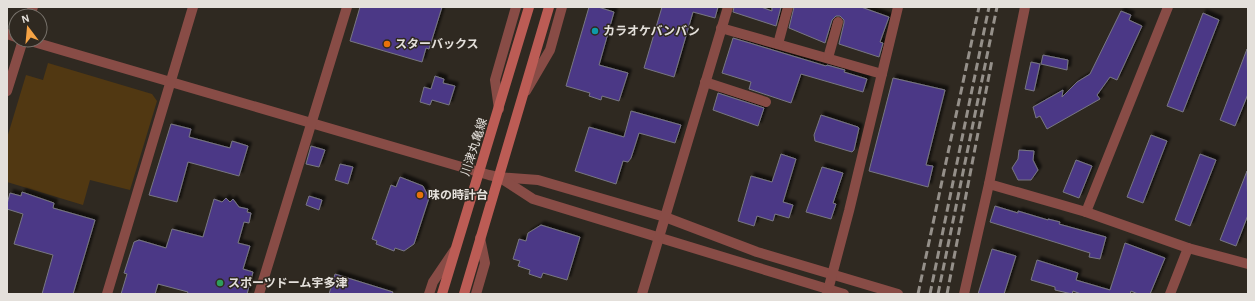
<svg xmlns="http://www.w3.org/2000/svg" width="1255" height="301" font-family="'Alegreya Sans','Noto Sans JP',sans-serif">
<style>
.park{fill:#513812}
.building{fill:#4b3986;stroke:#787782;filter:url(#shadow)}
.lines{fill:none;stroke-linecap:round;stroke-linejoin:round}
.minor{stroke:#884c46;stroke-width:10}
.tertiary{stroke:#884c46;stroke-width:10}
.secondary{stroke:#bc5c55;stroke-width:10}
.rail{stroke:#95908a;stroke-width:3;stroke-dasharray:8 4;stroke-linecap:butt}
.culture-dot{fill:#0f9aa8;stroke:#2f2921;stroke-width:1.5}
.food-dot{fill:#e8710a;stroke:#2f2921;stroke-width:1.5}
.leisure-dot{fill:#2e9e5b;stroke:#2f2921;stroke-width:1.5}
.labels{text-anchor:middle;stroke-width:3;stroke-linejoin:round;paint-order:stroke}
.poi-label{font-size:12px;font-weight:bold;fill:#e4e0db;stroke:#2f2921;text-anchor:start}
.street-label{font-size:12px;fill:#e4e0db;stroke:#2f2921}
</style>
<defs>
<filter id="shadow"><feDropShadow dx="3.5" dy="-3.5" stdDeviation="1" flood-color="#0009"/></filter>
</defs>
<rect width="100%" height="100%" fill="#2f2921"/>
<polygon class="park" points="48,63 152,94 157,101 130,190 90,180 83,205 7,182 7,138 26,75 43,80"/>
<g class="building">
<polygon points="360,7 442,7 429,49 426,48 422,62 350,41"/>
<polygon points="589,7 598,7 614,12 599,65 628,73 619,101 602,96 601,100 589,96 590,93 566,86"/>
<polygon points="662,7 718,7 715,18 693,12 674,77 644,68"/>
<polygon points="734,7 761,7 772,11 772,7 781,7 776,26 733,12"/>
<polygon points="794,7 861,7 889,17 880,42 883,43 879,57 839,44 844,23 844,20 840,16 836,16 832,20 825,43 789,28"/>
<polygon points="1121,11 1131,15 1129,20 1142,26 1117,80 1110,77 1097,95 1100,99 1047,129 1040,116 1036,118 1033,107 1063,90 1062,97 1077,82 1090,74"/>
<polygon points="1203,13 1219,20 1183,112 1167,106"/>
<polygon points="733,38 826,66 827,65 845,70 844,72 867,79 863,92 801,74 791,103 749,89 751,82 722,73"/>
<polygon points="1247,49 1248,94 1235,126 1220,120"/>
<polygon points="1043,55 1068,60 1067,70 1041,64"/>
<polygon points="1031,62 1040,64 1034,91 1025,89"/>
<polygon points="435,76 444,79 443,83 455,86 449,105 432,100 430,105 420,102 424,87 431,89"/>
<polygon points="893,78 945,90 926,165 933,166 928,187 869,171"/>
<polygon points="718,93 764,108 758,126 713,110"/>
<polygon points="631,111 681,125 675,143 639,133 631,158 628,162 623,161 616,184 575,171 589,127 624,137"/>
<polygon points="821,115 858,127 859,128 854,150 852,152 815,141 814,135"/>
<polygon points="171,124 191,129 189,137 230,148 232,141 248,146 239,176 188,162 177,202 149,195"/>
<polygon points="1151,135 1167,141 1143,203 1127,197"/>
<polygon points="311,146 325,150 319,167 306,164"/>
<polygon points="1019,150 1034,151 1033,160 1038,170 1031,180 1018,180 1012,168 1018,159"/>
<polygon points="781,154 796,159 783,202 793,205 789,218 775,214 773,221 757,216 754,226 738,221 751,176 772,182"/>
<polygon points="1200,154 1216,160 1190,226 1175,220"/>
<polygon points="1076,160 1092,166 1079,198 1063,192"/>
<polygon points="340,164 353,167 348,184 335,180"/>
<polygon points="822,167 843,173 833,203 836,204 831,219 806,212"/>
<polygon points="1247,171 1248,215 1236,246 1220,240"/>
<polygon points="400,177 423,186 429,198 414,244 404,251 395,248 394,251 376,244 377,241 372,239 391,185 396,187"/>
<polygon points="22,192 54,203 53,208 95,220 73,294 42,294 53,255 14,244 23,214 7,209 7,204 10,193 21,196"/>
<polygon points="309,196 322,200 319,210 306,205"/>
<polygon points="226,198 230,202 233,199 239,207 248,209 247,212 251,213 249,223 244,222 238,243 250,246 243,269 253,272 247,294 187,294 188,292 158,284 155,294 121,294 127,274 124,273 134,242 139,240 166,248 172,229 203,237 214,199 222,202"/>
<polygon points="995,206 1018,213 1018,211 1048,220 1048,219 1060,222 1059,224 1106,237 1100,259 1089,257 1090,253 990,222"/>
<polygon points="541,225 580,237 567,280 543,273 541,278 529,274 530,270 518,266 520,261 513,259 519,239 526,241 528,233"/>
<polygon points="1125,243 1165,258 1150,294 1138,294 1131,291 1130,294 1081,294 1073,291 1072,294 1055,290 1055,287 1031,280 1037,260 1078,273 1076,280 1110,290"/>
<polygon points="992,249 1016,256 1004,294 978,294"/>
<polygon points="335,274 393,292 392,294 329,294"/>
</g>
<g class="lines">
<g class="minor">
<polyline points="721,28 882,74"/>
<polyline points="778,44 788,7"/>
<polyline points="828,58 838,22"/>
<polyline points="705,82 766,102"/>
<polyline points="526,91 550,50 562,7"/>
<polyline points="499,109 495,80 516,7"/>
<polyline points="1086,212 1168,7"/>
<polyline points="429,294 433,282 454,251"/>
<polyline points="476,294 485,263 480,238"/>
<polyline points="964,294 989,184"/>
</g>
<g class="tertiary">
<polyline points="1025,7 989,184 1086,212 1188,248 1248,264"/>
<polyline points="30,16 33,7"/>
<polyline points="7,34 16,37"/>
<polyline points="27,40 489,175 498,177 538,180 665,217 757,252 898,294"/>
<polyline points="7,91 23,40"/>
<polyline points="499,177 533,199 844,294"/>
<polyline points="107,294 193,7"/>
<polyline points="259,294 347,7"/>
<polyline points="642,294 728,7"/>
<polyline points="827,294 849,211 898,7"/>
<polyline points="1170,294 1188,248"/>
</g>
<g class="secondary">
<polyline points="442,294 529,7"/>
<polyline points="464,294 549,7"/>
</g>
<g class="rail">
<polyline points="918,294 979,7"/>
<polyline points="930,294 989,7"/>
<polyline points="938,294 997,7"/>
<polyline points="947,294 992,60"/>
</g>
</g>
<circle class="culture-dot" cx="595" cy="31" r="4"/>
<g class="food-dot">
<circle cx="387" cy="44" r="4"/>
<circle cx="420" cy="195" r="4"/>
</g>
<circle class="leisure-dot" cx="220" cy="283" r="4"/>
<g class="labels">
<g class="poi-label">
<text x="603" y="35">カラオケバンバン</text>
<text x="395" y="48">スターバックス</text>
<text x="428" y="199">味の時計台</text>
<text x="228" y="287">スポーツドーム宇多津</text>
</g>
<g class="street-label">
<text transform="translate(474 147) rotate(-72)" y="4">川津丸亀線</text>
</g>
</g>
<rect width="1255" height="301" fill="none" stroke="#e4e0db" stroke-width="16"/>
<g transform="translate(28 28) rotate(344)"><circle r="19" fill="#2f2921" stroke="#77726b"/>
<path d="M0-3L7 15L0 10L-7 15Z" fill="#f5a345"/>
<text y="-6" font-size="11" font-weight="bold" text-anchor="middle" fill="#e4e0db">N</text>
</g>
</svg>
